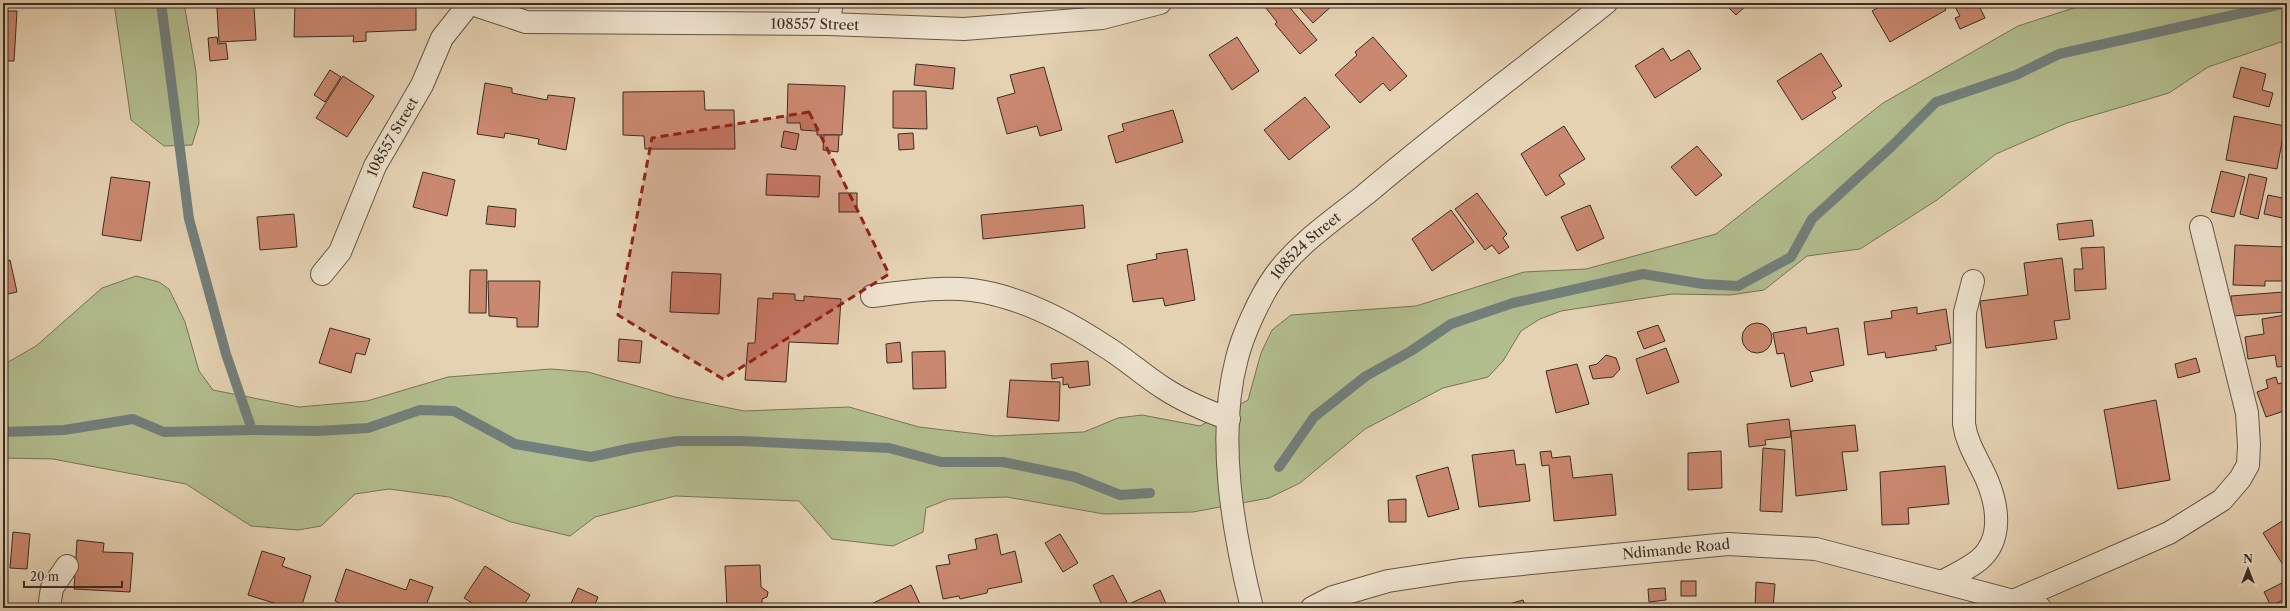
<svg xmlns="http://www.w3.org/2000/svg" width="2290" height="611" font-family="'Libre Caslon Text',serif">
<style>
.green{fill:#b2bd8e;stroke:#76755a}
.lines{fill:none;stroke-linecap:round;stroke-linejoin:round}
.stream{stroke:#737f7c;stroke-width:10}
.building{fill:#cb8870;stroke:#392d25}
.minor-casing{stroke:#645648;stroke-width:24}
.minor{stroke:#eee2ce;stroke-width:22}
.marked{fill:#8f2418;fill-opacity:0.2;stroke:#8f2418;stroke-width:3;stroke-dasharray:8 5;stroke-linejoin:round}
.labels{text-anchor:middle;stroke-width:3.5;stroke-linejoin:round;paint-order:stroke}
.street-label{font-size:14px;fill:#392d25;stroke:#eee2ce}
</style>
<rect width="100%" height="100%" fill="#e5d2b3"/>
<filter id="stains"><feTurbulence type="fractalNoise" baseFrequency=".005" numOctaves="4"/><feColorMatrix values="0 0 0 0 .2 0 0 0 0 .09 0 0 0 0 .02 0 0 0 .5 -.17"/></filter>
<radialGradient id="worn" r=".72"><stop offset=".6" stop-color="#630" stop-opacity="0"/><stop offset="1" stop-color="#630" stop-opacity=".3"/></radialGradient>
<g class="green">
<polygon points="114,3 184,3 196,72 199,123 192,145 164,146 131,120"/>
<polygon points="2089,3 2287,3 2287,40 2208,67 2169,93 2067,123 1996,154 1937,200 1860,249 1807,256 1764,290 1730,295 1672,294 1561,311 1540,319 1521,331 1503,361 1488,377 1443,388 1365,429 1300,483 1269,498 1193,512 1104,514 1007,497 949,499 926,508 923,532 893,546 832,539 799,501 675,496 595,517 570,536 511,522 449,497 389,489 355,494 321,526 298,530 263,527 251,526 186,484 53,459 3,458 3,365 36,346 102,288 136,276 159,282 169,289 185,322 199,371 213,390 299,407 367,401 448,377 551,369 588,372 675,397 744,411 849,407 919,427 995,436 1084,432 1118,418 1142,415 1200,426 1248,400 1261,353 1272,330 1291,315 1416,306 1524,272 1586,269 1716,234 1883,103 2018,26"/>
</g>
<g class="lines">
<g class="stream">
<polyline points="161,3 189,219 226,354 252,430"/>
<polyline points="3,432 64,430 133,419 164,432 252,430 318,431 368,428 420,410 454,411 515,444 591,457 632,448 677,441 741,441 889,448 941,462 1003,462 1075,477 1120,495 1150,493"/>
<polyline points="1279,467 1314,417 1366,376 1411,351 1451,324 1513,303 1643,274 1703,284 1738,286 1791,257 1812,219 1892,146 1936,102 2016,75 2059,54 2287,3"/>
</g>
</g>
<g class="building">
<polygon points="295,3 416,3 416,30 366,32 366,41 353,42 354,36 294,37"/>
<polygon points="1262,3 1286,3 1317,40 1300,54 1275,24 1277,22"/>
<polygon points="1295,3 1335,3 1313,23"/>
<polygon points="1724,3 1749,3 1736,15"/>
<polygon points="1886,3 1942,3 1946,10 1890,42 1872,11"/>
<polygon points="1953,3 1990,3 1980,8 1985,18 1960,29 1955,18 1960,16"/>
<polygon points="254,6 256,40 219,42 217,8"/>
<polygon points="3,11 17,11 14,61 3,61"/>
<polygon points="217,37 218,44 226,43 228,59 210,61 208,38"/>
<polygon points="1237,37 1259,71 1232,90 1209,55"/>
<polygon points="1373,37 1407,76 1390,91 1383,83 1360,103 1335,75 1357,55 1355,52"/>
<polygon points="1663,48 1671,61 1689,50 1701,69 1655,98 1635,66"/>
<polygon points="1821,53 1842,86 1832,92 1836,98 1802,120 1777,81"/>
<polygon points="916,64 955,68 953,89 914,85"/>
<polygon points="1044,67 1062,130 1040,136 1037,126 1007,134 997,98 1015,93 1010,75"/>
<polygon points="2241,67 2266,74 2262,90 2273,93 2269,107 2233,97"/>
<polygon points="330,70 341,77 325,102 314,95"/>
<polygon points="343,76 374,96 347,137 316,118"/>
<polygon points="485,83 512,88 512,93 547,100 548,95 575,98 566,150 538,144 539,139 505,133 504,138 477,134"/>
<polygon points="788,84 845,86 842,135 817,135 817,131 801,130 800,123 787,123"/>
<polygon points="704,91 705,110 734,110 735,149 645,149 644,136 623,135 623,92"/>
<polygon points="893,91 926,91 927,129 893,128"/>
<polygon points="1305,97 1330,127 1289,160 1264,130"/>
<polygon points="1173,110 1183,142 1116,163 1108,136 1124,131 1122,124"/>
<polygon points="2234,116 2285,126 2277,169 2226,160"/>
<polygon points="1564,126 1585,159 1559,175 1565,184 1546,196 1521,154"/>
<polygon points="784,131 799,134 796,150 781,147"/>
<polygon points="913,133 914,149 899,150 898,134"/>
<polygon points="824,135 839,135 838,152 823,150"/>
<polygon points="1697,146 1722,175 1696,196 1671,167"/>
<polygon points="2221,171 2245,177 2234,217 2211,212"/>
<polygon points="423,172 455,180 447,216 413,207"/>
<polygon points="767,174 820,176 819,197 766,195"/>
<polygon points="2249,174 2267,178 2258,219 2240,214"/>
<polygon points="111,177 150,182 141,241 102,235"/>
<rect x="839" y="193" width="18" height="19"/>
<polygon points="1477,193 1507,234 1503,238 1509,247 1499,254 1492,245 1485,250 1455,209"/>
<polygon points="2268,195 2287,199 2287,219 2264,214"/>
<polygon points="1083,205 1085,228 983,239 981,215"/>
<polygon points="1590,205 1604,238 1577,251 1561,217"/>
<polygon points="488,206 516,209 515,227 486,224"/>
<polygon points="1451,210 1474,242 1432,271 1412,239"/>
<polygon points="294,214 297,247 260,250 257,217"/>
<polygon points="2092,220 2094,236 2059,240 2057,224"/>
<polygon points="2235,245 2287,247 2287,281 2265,281 2265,286 2233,285"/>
<polygon points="2104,247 2106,289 2075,291 2074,269 2083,269 2081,248"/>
<polygon points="1187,249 1195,300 1165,306 1163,298 1133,302 1127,265 1157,259 1156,254"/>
<polygon points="2062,258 2070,319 2054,321 2057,339 1986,348 1980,301 2028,295 2024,263"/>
<polygon points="10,260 17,292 3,295 3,262"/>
<polygon points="470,270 487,270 486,313 469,313"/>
<polygon points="672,272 721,274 719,314 670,312"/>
<polygon points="488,281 540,281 538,327 517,327 517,318 489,316"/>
<polygon points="2284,292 2285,312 2233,316 2231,296"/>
<polygon points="773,293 795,294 795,300 804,301 804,296 841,299 838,344 789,342 786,382 745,380 748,343 755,343 758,298 773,299"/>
<polygon points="1917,307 1917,314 1946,309 1951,343 1935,346 1937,350 1886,358 1885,352 1868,355 1864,322 1892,318 1891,311"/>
<polygon points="2285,315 2287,366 2277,367 2275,355 2248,359 2245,337 2264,334 2262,319"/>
<circle cx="1757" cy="338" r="15"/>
<polygon points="1658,325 1665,341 1644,349 1637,332"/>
<polygon points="1806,327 1807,334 1838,328 1844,365 1810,372 1813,381 1791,387 1784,353 1777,354 1773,333"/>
<polygon points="330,328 370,339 365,355 356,353 351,373 319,363"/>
<polygon points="619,339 642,341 640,363 618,361"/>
<polygon points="900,342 902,362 887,363 886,344"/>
<polygon points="1666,348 1679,382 1647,394 1636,359"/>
<polygon points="945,351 946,388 913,389 912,352"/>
<polygon points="1606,355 1616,358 1620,369 1613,377 1593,379 1589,366 1597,364"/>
<polygon points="2196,358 2200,372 2178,378 2175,364"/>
<polygon points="1088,361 1090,385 1069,388 1068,384 1063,385 1063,377 1052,379 1051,364"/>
<polygon points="1577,364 1589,404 1556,413 1546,371"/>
<polygon points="2276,377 2278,384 2287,381 2287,410 2266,417 2257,392 2268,388 2266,380"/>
<polygon points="1010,380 1060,382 1059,421 1007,417"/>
<polygon points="2156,400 2170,480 2118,489 2104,410"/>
<polygon points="1789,419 1791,437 1765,440 1766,445 1749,447 1747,424"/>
<polygon points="1855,425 1858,451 1842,452 1847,490 1796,496 1791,431"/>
<polygon points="1763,448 1785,450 1782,512 1760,511"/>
<polygon points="1514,450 1516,465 1525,464 1530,501 1479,507 1472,455"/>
<polygon points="1551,451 1552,458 1570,456 1573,478 1612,474 1616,515 1554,521 1549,465 1542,466 1540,452"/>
<polygon points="1721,451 1722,488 1688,490 1688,453"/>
<polygon points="1945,466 1949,504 1908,508 1909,524 1882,525 1880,472"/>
<polygon points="1448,467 1459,509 1428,517 1416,476"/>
<polygon points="1406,499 1406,522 1389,522 1388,500"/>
<polygon points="2287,518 2287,567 2285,568 2263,533"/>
<polygon points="13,532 30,534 27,569 10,568"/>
<polygon points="997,534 1001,555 1015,551 1022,582 988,589 987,593 960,599 959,596 943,599 936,566 950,564 948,555 977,549 975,539"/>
<polygon points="1060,534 1078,563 1063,572 1045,543"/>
<polygon points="77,540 104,543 103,552 133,553 130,592 74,589"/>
<polygon points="262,551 285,558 282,566 311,576 301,608 290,608 248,595"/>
<polygon points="760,565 761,587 768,592 767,597 762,599 762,608 727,608 725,566"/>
<polygon points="485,566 530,595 522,608 480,608 464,598"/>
<polygon points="346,569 406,590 410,579 433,587 425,608 350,608 335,601"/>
<polygon points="1113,575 1127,602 1115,608 1094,608 1093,606 1101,603 1093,585"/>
<rect x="1681" y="581" width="15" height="15"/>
<polygon points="1756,582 1775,584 1773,608 1755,608"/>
<polygon points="2284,582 2287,588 2287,598 2271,606 2264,592"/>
<polygon points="911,585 922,608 865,608 865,607"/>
<polygon points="578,588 598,597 595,604 603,608 569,608"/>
<polygon points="1665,588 1666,600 1649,602 1648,589"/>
<polygon points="1160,590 1168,608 1120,608"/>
<polygon points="1523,600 1526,608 1495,608"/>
</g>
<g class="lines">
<defs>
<g id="minor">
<path id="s1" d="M469,3L526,22L828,24L964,29L1102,18L1160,3"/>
<polyline points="828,24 832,3"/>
<path id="s2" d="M322,274L340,252L375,166L422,85L442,38L469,4"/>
<path d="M872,296C905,292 939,286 972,290C1018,296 1065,320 1103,345C1125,358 1144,376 1165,389C1185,402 1207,411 1229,419"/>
<path d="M1942,582C1954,575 1968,569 1979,560C2003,540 1998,506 1987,480C1979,461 1967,445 1964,424L1965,312L1973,281"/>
<polyline points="2013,601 2169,533 2222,500 2240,479 2248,465 2249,445 2247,413 2201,227"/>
<polyline points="49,608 52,588 67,566"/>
<path id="s3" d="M1252,608C1233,531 1216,437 1237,358C1243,334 1260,297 1274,277C1297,244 1335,219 1366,194C1444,128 1526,67 1606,3"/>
<path id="s4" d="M1312,608L1333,597L1388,581L1460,570L1728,544L1816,549L2040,608"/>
</g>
</defs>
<use href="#minor" class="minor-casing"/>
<use href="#minor" class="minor"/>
</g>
<path class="marked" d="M809,112L889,274L723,379L618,315L652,138Z"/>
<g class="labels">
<g class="street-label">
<text dy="5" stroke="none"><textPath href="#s1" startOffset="349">108557 Street</textPath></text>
<text dy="5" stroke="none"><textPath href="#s2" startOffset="155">108557 Street</textPath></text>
<text dy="5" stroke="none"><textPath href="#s3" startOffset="387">108524 Street</textPath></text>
<text dy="5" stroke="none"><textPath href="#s4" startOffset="371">Ndimande Road</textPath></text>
</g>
</g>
<rect width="2290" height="611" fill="none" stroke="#e5d2b3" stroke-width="16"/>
<rect x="4" y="4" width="2282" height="603" fill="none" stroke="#392d25" stroke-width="2"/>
<rect x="8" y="8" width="2274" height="595" fill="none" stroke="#392d25"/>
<g transform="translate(2248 569)" stroke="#eee2ce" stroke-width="3" paint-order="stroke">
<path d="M0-3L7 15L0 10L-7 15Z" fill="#392d25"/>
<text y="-6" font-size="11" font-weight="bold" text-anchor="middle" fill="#392d25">N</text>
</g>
<path d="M24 581v6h98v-6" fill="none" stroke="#392d25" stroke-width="2"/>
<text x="30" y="581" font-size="12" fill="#392d25" stroke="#eee2ce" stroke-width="3" paint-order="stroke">20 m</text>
<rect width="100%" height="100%" filter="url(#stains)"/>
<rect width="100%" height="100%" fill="url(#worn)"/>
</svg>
